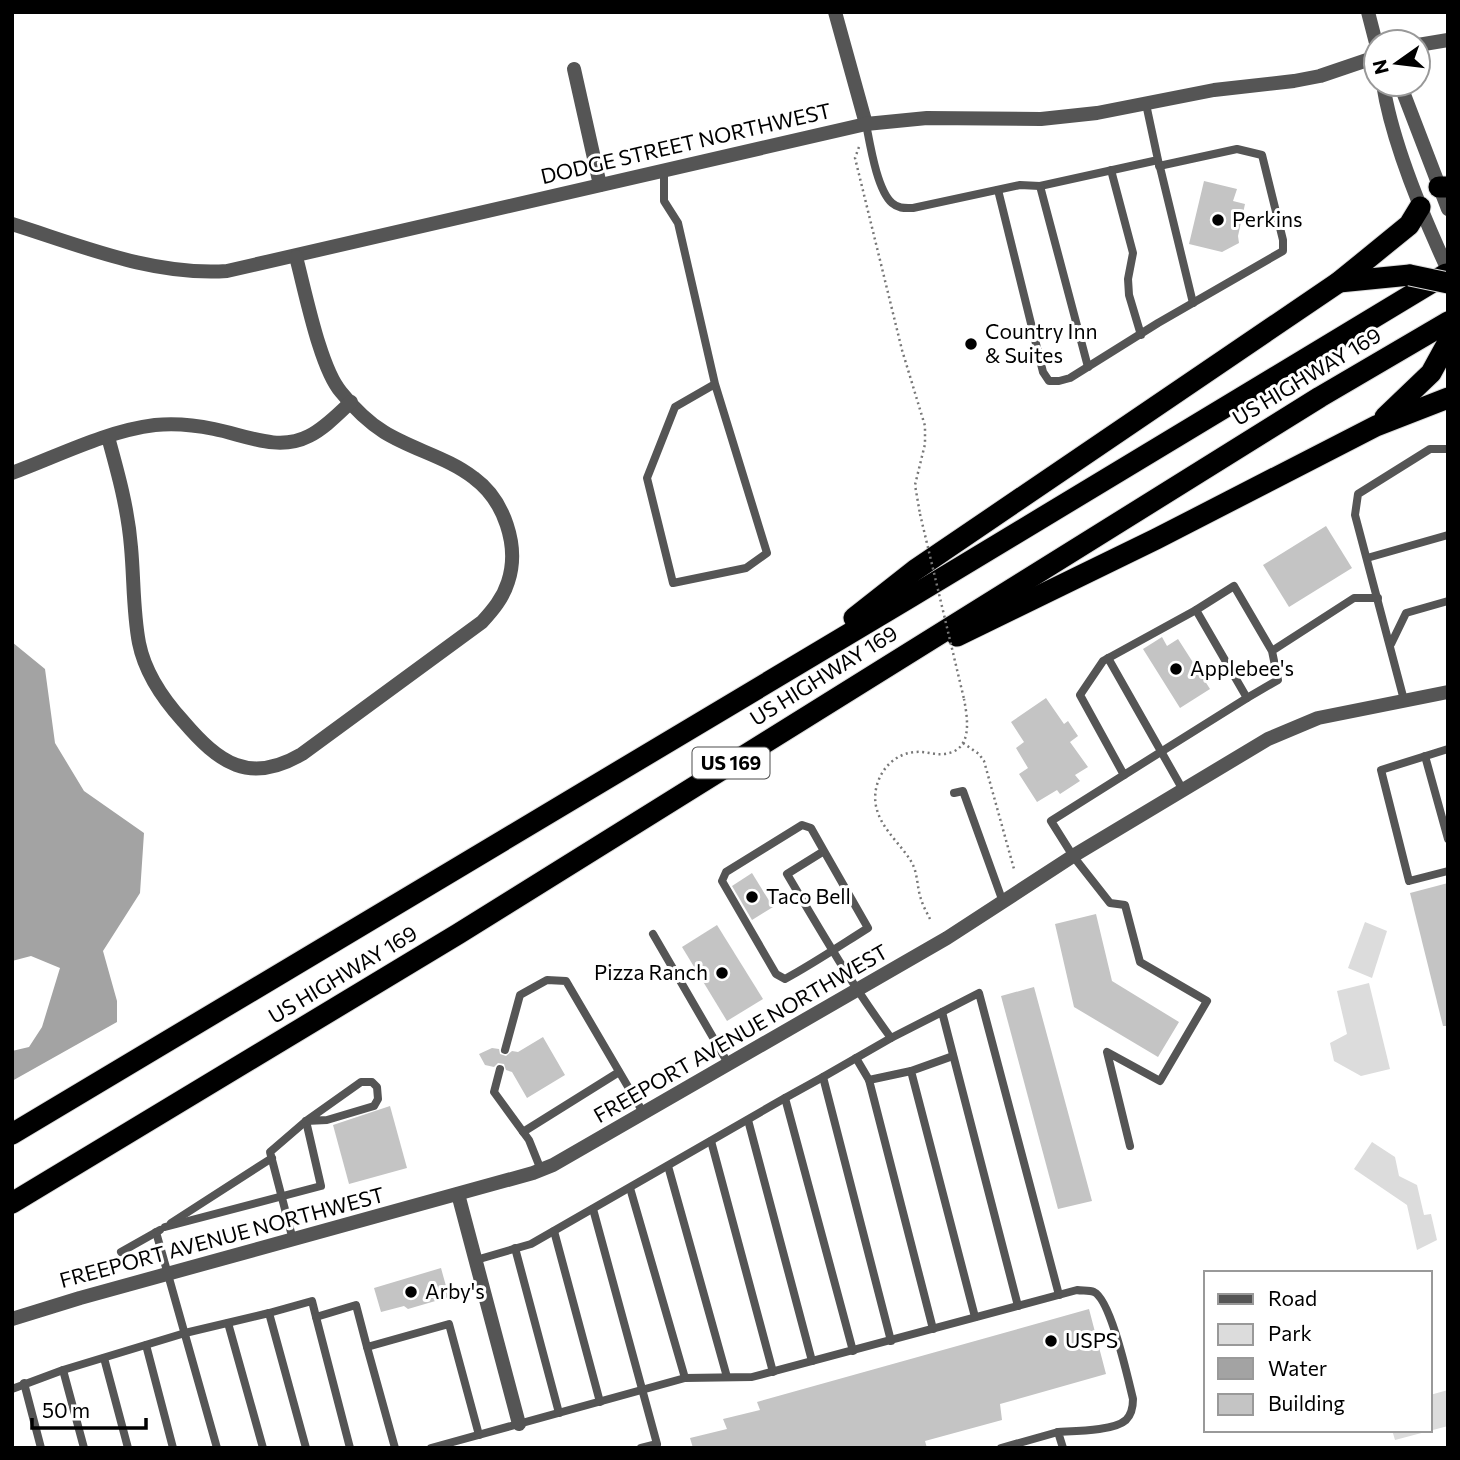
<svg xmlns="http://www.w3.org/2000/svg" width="1460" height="1460" font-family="Commissioner,sans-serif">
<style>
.green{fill:#dcdcdc}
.water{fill:#a3a3a3}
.building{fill:#c4c4c4}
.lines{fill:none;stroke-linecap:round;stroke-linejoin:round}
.motorway-casing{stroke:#dbdbdb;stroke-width:23}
.path{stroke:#777;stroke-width:2.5;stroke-dasharray:2 3.5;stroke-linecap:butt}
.service{stroke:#555;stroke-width:8}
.minor{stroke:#555;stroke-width:14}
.tertiary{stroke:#555;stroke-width:14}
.motorway{stroke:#000;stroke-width:21}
.motorway-bridge-casing{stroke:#dbdbdb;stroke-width:23;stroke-linecap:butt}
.path-bridge{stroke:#777;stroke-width:2.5;stroke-dasharray:2 3.5;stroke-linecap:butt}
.motorway-bridge{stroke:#000;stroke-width:21}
.poi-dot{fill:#000;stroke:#fff;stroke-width:2.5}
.labels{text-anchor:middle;stroke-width:6;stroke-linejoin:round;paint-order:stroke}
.shield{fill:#fff;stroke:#4c4c4c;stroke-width:2}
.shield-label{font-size:19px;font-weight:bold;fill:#000}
.street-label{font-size:21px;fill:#000;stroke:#fff}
.poi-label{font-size:21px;fill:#000;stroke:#fff;text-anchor:start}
</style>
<rect width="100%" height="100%" fill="#fff"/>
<g class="green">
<polygon points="1365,922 1387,931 1372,978 1348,968"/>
<polygon points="1369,983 1390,1069 1361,1076 1334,1061 1330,1043 1347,1034 1337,991"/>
<polygon points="1372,1142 1395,1157 1399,1176 1417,1185 1424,1215 1431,1214 1437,1240 1417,1250 1407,1205 1354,1169"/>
<polygon points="1448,1390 1448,1426 1395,1440 1392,1430 1430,1430 1430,1395"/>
</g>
<polygon class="water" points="12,642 45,669 55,743 84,791 144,833 140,893 103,951 117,1001 117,1022 12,1081 12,1051 29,1047 42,1027 60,968 31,956 12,961"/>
<g class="building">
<polygon points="1204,181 1237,189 1233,201 1245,204 1238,236 1239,243 1222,252 1189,244"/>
<polygon points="1326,526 1352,568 1289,607 1263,565"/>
<polygon points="1162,637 1167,646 1178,639 1210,689 1180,708 1143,649"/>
<polygon points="1046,698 1064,724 1068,721 1078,736 1070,742 1088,767 1075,775 1080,781 1060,794 1057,790 1037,802 1019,774 1028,768 1016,748 1024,742 1011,722"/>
<polygon points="752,873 773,907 752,920 732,886"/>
<polygon points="1448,883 1448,1026 1443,1026 1410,893"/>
<polygon points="1096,914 1112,981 1179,1022 1158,1057 1074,1007 1055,924"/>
<polygon points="717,925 763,999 727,1021 682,947"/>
<polygon points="1034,987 1092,1201 1058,1209 1001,996"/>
<polygon points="543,1037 565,1075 527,1098 512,1072 506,1070 504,1064 498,1063 494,1067 485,1065 479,1054 492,1048 499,1049 500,1054 506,1056 512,1051 518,1052"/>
<polygon points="390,1106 407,1168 349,1184 333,1125"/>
<polygon points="441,1268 449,1297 408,1309 404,1306 381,1312 374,1288"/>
<polygon points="1089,1309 1106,1374 1000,1404 1002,1420 925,1441 927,1448 693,1448 690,1438 727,1429 723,1419 760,1410 757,1402"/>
</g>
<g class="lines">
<defs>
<g id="motorway">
<polyline points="1439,187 1448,187"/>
<polyline points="1339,282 1410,275"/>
<polyline points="1385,417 1431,373 1448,342"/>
<polyline points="854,618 915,570 1339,282 1409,225 1420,207"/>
<polyline points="957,636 1156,539 1376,426 1448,398"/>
<polyline points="12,1134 909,598 1446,274"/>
<polyline points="12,1203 458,934 1320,397 1448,322"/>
</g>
</defs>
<use href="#motorway" class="motorway-casing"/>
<g class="path">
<polyline points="859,147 855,158 902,350 925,426 925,444 915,485 920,514"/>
<polyline points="963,743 979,754 984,761 1014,869"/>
<path d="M930,919C927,913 923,906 921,899C917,888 918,874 912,863C902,845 883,831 877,810C869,784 888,753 916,752C925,751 934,755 943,754C973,752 968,720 964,699"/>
</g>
<g class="service">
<path d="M866,124C870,144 877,190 892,203C899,209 905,208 913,208L1020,185L1040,186L1158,160L1146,104"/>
<polyline points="1159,163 1193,303"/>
<polyline points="1111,170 1133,253 1128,279 1129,295 1141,335"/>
<polyline points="664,171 664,201 678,223 715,384 767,553 746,568 673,583 647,478 675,407 715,384"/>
<polyline points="1040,186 1088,367"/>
<polyline points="998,190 1043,372 1049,381 1059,381 1070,378 1158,323 1283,251 1283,240 1262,155 1237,149 1159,166"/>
<polyline points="1367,558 1448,535"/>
<polyline points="1196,610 1103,661 1080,695 1124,775 1247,698"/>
<polyline points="1391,644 1406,613 1448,601"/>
<polyline points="1272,651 1278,680 1247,698 1196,610 1234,586 1272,651 1354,598 1378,598"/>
<polyline points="1108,658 1183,790"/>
<polyline points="1404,700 1355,515 1358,494 1430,449 1448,449"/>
<polyline points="1448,749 1381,770 1409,881 1448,871"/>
<polyline points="1425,756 1448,839"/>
<polyline points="1124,775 1051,821 1073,856 1110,903 1125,905 1140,962 1207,1001 1160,1081 1107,1052 1130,1146"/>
<polyline points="954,793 963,791 1003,902"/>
<path d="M824,851L811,828L802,825L726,872L722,881L776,974L785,979C813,964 841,945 868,928L824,851L787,874C820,930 852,985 891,1038L942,1012L1018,1306"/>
<polyline points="653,934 729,1065"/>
<polyline points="942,1012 979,993 1059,1295"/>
<polyline points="505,1050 520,995 547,980 566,981 644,1114"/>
<polyline points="953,1056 911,1071 975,1317"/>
<polyline points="856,1058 869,1080"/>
<polyline points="500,1069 494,1092 529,1140 541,1170"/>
<polyline points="911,1071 869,1080 933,1329"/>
<polyline points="823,1077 785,1098 853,1351"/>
<polyline points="748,1120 812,1361"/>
<polyline points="523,1132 619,1072"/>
<polyline points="711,1141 773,1372"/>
<polyline points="668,1166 727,1377"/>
<polyline points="630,1188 685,1378"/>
<polyline points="593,1209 657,1444 641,1448"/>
<polyline points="171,1223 272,1158"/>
<polyline points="165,1227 321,1186 306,1121"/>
<polyline points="554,1231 600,1402"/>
<polyline points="156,1232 217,1448"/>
<polyline points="293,1240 270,1152 306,1121 361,1082 372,1082 377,1087 378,1099 374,1106 327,1120 306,1121"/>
<polyline points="515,1248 559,1413"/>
<polyline points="121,1252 160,1230"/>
<polyline points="476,1260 531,1244 785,1098"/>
<polyline points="269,1313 312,1301 316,1317 356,1305 367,1347 449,1324 479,1435"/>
<polyline points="316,1317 350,1448"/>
<polyline points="228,1323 263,1448"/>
<polyline points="891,1341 823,1077 891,1038"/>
<polyline points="146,1345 173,1448"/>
<polyline points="367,1347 395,1448"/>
<polyline points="104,1358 128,1448"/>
<polyline points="63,1370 84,1448"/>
<polyline points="24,1383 41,1448"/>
<polyline points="12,1389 63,1370 185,1333 269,1313 306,1448"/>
<path d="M431,1448L685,1378L752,1377L1077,1290C1082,1291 1089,1290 1094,1292C1111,1300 1128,1379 1133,1399C1133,1407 1132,1414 1126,1420C1114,1431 1075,1431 1058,1432L1063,1448"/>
<polyline points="1001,1448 1058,1432"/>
</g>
<g class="minor">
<polyline points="835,12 866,124"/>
<polyline points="1368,12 1376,43"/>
<polyline points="574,69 600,185"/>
<path d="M12,224C82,246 153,276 227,271L866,124L927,118L1041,119L1097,113L1214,90L1294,81L1320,76L1376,57"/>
<path d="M108,437C118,473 128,509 131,547C134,579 133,612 139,643C145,673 163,699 183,721C219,763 249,785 302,754L482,622C493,610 503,598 508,582C520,546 504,500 474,478C447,457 413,450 384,432C368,422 353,407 341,392C320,368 305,290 296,257"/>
<path d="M12,473C58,456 106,431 155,425C175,423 195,425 214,429C245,435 278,452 309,436C325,428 338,414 351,402"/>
<polyline points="458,1194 519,1424"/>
</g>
<g class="tertiary">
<polyline points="1418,45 1448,40"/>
<path d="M1383,84C1392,143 1423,216 1448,270"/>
<polyline points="1400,84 1448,209"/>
<polyline points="12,1319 80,1298 533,1173 553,1165 947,938 1073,856 1268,739 1318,718 1448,692"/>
</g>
<use href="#motorway" class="motorway"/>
<defs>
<polyline id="motorway-bridge" points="1410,275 1448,283"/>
</defs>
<use href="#motorway-bridge" class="motorway-bridge-casing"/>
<polyline class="path-bridge" points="920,514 964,699"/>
<use href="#motorway-bridge" class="motorway-bridge"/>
</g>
<g class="poi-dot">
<circle cx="1218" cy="220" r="7"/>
<circle cx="971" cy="344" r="7"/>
<circle cx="1176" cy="669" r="7"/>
<circle cx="752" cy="897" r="7"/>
<circle cx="722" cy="973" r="7"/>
<circle cx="411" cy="1292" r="7"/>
<circle cx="1051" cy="1341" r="7"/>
</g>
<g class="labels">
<rect class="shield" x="692.5" y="747.5" width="77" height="31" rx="5"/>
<g class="shield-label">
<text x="731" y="770">US 169</text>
</g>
<g class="street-label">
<text transform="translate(686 144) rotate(-13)" y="7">DODGE STREET NORTHWEST</text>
<text transform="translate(1307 377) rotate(-31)" y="7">US HIGHWAY 169</text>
<text transform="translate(824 676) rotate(-32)" y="7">US HIGHWAY 169</text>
<text transform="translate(343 975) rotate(-31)" y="7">US HIGHWAY 169</text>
<text transform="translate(741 1034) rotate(-30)" y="7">FREEPORT AVENUE NORTHWEST</text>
<text transform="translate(222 1238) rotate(-15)" y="7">FREEPORT AVENUE NORTHWEST</text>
</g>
<g class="poi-label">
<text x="1232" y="227">Perkins</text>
<text x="985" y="339">Country Inn<tspan x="985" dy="24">&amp; Suites</tspan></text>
<text x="1190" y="676">Applebee's</text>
<text x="766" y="904">Taco Bell</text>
<text x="708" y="980" text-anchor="end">Pizza Ranch</text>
<text x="425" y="1299">Arby's</text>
<text x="1065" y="1348">USPS</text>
</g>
</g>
<rect width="1460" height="1460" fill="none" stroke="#000000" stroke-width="28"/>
<rect x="1204" y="1271" width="228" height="161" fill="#ffffff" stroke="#999999" stroke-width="2"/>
<rect x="1218" y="1294" width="35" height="10" fill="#555555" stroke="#999999" stroke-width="2"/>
<text x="1268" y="1306" font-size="21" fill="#000000">Road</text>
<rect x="1218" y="1324" width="35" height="21" fill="#dcdcdc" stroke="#999999" stroke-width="2"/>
<text x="1268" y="1341" font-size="21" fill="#000000">Park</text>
<rect x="1218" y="1358" width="35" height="21" fill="#a3a3a3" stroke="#999999" stroke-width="2"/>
<text x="1268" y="1376" font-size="21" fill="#000000">Water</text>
<rect x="1218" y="1394" width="35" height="21" fill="#c4c4c4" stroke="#999999" stroke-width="2"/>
<text x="1268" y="1411" font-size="21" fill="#000000">Building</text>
<g transform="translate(1397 63) rotate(256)"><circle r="33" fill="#ffffff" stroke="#999999" stroke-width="2"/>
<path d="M0-5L12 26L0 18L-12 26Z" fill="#000000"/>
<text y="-10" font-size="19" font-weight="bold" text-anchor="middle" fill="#000000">N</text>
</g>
<path d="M32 1418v10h114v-10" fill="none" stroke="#000000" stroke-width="3.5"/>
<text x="42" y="1418" font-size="21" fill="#000000" stroke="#ffffff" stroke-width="5" paint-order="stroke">50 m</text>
</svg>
